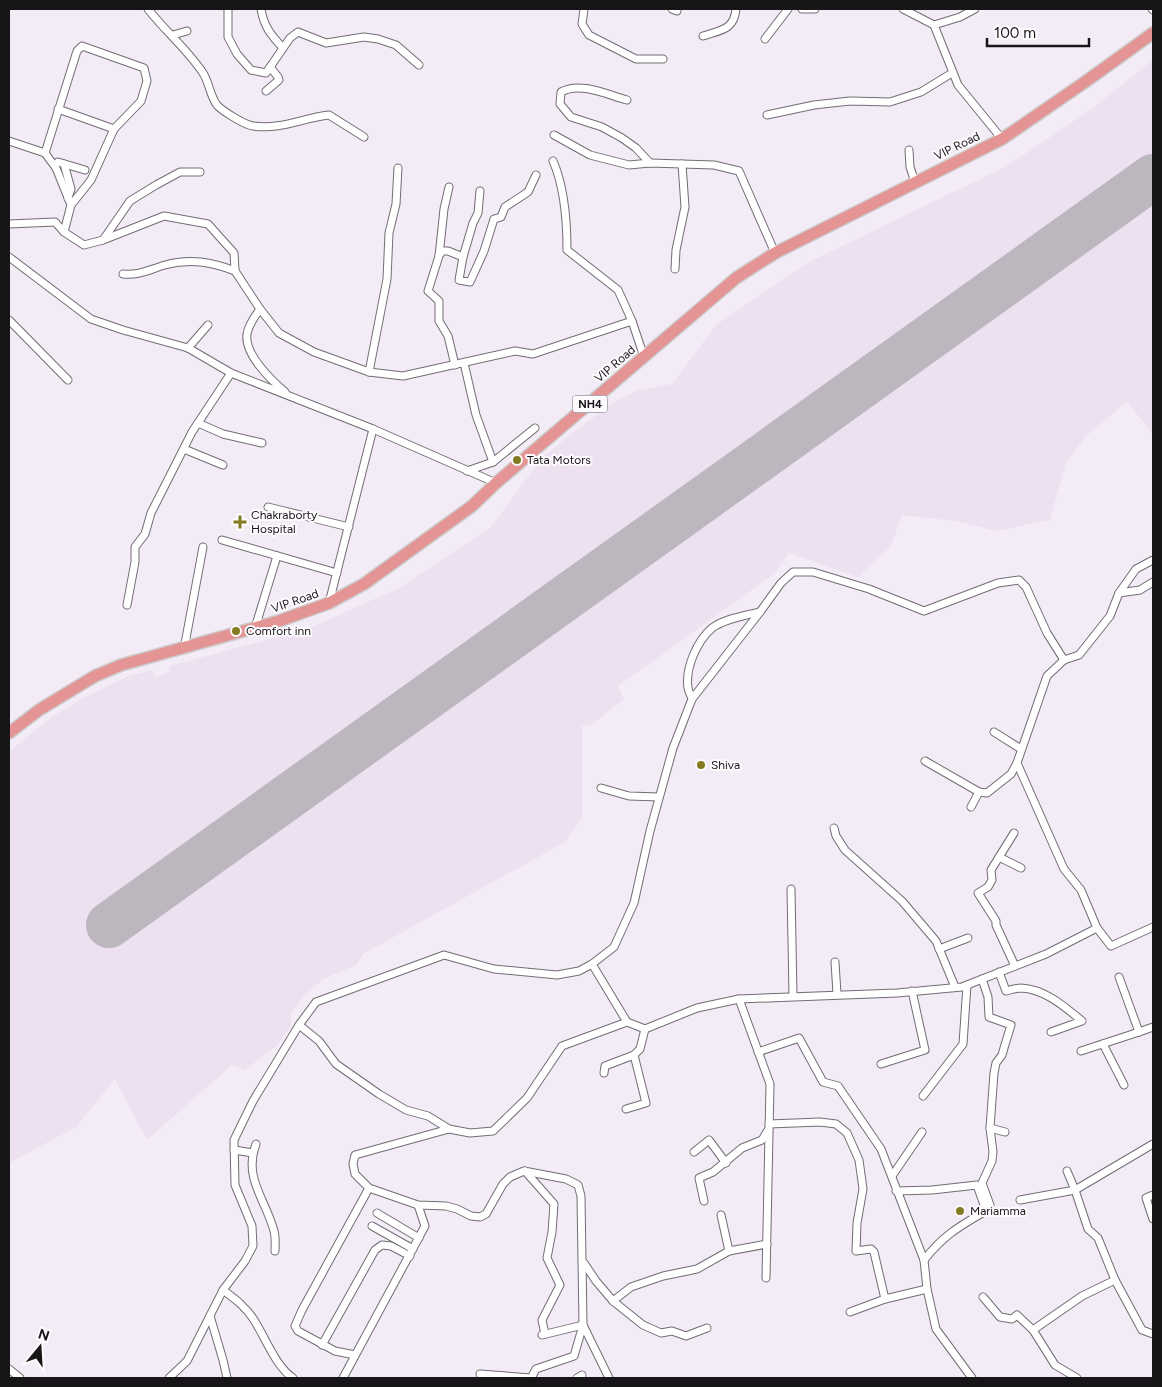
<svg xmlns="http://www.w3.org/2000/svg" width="1162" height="1387" font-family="Figtree,sans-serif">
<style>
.built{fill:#ece0f1}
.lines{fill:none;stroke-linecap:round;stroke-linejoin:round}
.runway{stroke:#bcb6bf;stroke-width:46}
.minor-casing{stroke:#726c74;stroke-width:9}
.trunk-casing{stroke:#ccc;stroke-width:14}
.minor{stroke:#fff;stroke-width:7}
.trunk{stroke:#e49494;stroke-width:11}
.poi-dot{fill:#847b21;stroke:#fefbff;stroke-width:2}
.labels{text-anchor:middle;stroke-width:4;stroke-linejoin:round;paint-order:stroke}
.shield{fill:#fefbff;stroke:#5d5a5e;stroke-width:1}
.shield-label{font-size:11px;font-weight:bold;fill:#181519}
.street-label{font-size:12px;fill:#181519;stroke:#fefbff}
.poi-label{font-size:12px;fill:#181519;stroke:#fefbff;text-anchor:start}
</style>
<rect width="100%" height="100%" fill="#f3ecf6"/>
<polygon class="built" points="1153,60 1153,434 1127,402 1086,436 1066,462 1050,520 997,531 954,521 902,515 891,546 862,573 860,578 789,553 775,573 618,686 624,699 593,724 582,726 582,818 565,842 385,942 363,954 356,965 323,979 305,995 291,1012 291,1026 276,1046 245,1070 232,1065 147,1140 115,1079 76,1127 9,1163 9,752 11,750 50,718 85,697 131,675 153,670 155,677 170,672 169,666 305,630 399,588 490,528 542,458 572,433 616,401 638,390 672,384 716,325 809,262 1005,167 1089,111"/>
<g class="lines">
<polyline class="runway" points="109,925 1153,177"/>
<defs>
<g id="minor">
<path d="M148,9C165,31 187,49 203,73C209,82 210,96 217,105C222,111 245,125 253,126C281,130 302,118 329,115L364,137"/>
<polyline points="228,9 228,37 237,54 251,70 266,73 290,38 298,32 326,43 364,37 378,39 396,45 419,65"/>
<path d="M261,9C264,27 271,35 283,48"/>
<polyline points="584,9 582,24 589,35 636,59 663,59"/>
<polyline points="672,9 677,11"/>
<polyline points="802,9 815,9"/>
<polyline points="903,9 934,25 958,85 1002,139"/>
<polyline points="1152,9 1153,10"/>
<polyline points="934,25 960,17 975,9"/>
<polyline points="173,35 187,31"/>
<path d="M703,36C721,30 734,30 736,9"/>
<polyline points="765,39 788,9"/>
<polyline points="266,91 279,80 278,77 270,67"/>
<path d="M627,100C608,95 580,81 561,92L560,104L571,117L602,127L622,138L636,148L650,163"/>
<polyline points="58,109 114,129"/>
<polyline points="767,115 814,105 850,101 890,102 921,92 952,73"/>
<polyline points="554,135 590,155 629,165 650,163 714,165 739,171 775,253"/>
<polyline points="9,141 45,153 56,168 71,205 64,232"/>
<polyline points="909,150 910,167 915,182"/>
<polyline points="45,153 77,51 82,46 144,68 147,81 141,101 114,129 91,180 71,205"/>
<path d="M553,161C564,186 567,223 567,250L618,290L632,321L644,357"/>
<polyline points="58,162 85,170"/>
<polyline points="64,164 71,189 68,198"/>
<polyline points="449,187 444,209 439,256 428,291 439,301 439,321 448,336 455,365"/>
<polyline points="480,191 478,213 473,223 463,257 459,280 470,282 484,251 494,219 501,217 505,207 528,192 536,175"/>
<polyline points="9,224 55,222 64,232 84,245 103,240 164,216 208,224 234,253 235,271 260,309 279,333 314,352 369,372 403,376 515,351 533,354 632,321"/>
<polyline points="103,240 130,201 156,185 180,172 200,172"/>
<polyline points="439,255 443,251 448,251 463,257"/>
<polyline points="9,257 91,319 123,330 188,348 231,373 373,429 496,483"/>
<polyline points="675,269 676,250 685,207 682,164"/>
<path d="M123,274C138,276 151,269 165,265C190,258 212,262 235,271"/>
<path d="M260,309C255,316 248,326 247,334C244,354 271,380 285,392"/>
<polyline points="9,320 68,380"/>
<polyline points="188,348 208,325"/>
<polyline points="464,363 476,415 493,462"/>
<polyline points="369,372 387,279 389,233 396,204 398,168"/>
<polyline points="198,423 223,434 262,443"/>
<polyline points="184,449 223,465"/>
<polyline points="467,471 493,462 535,428"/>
<polyline points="268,507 349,527"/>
<polyline points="222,540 337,573"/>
<polyline points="1119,593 1140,590 1153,582"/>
<polyline points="329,603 373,429"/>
<polyline points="127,605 135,562 135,547 145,534 151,513 192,432 231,373"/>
<polyline points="255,628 277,556"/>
<polyline points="184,649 203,547"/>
<polyline points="1064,660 1047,676 1017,763 1064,869 1081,890 1097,928"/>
<path d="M692,699C691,695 688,691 688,688C685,668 697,641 712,628C724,619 746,615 760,612"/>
<polyline points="994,732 1021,749"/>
<polyline points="925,761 979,792 987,793 1011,774 1017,763"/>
<polyline points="601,788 629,796 659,797"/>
<polyline points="971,807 979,792"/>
<polyline points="834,828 836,836 845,850 902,901 936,941 955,987"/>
<polyline points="1014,833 991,870 992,880 988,887 978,893 996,921 996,925 1015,966"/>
<polyline points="999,857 1021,868"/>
<polyline points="791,889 793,996"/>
<polyline points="939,949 968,938"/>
<polyline points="835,962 837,994"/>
<polyline points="592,964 627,1022"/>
<path d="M999,972L1006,991C1010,990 1016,988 1021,988C1045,989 1065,1007 1082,1021L1051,1032"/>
<polyline points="1119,977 1139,1032 1153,1027"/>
<polyline points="982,979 988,997 989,1017 1011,1025 1004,1048 1002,1055 996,1063 994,1073 990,1128 993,1152 992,1161 982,1183 990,1205"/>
<polyline points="739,999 770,1084 766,1278"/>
<polyline points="299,1025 319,1041 336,1064 379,1094 406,1110 428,1116 449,1129 470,1133 493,1131 527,1098 562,1046 627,1022 645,1029 697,1008 739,999 897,993 962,987 1046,954 1097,928 1111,946 1153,927"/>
<polyline points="1103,1044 1124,1085"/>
<polyline points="1081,1051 1139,1032"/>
<polyline points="758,1052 799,1038 823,1082 838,1086 881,1149 924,1260 927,1289 936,1329 972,1378"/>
<polyline points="881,1064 925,1050 912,991"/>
<polyline points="604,1073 605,1066 634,1055 640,1049 645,1029"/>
<polyline points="923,1096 963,1044 967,985"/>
<polyline points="626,1109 646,1103 634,1055"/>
<polyline points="769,1124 820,1122 836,1124 847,1133 859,1160 863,1189 857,1223 856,1251 871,1249 874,1252 885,1299"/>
<polyline points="990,1128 1005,1132"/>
<polyline points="449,1129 355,1155 353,1164 355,1174 369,1188 418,1205 446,1206 457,1209 471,1216 480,1217 486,1214 503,1184 510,1177 524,1171 566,1179 578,1185 581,1196 583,1325 609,1378"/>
<path d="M256,1144C243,1178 266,1200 274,1231C276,1238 275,1245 275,1251"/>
<polyline points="234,1150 253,1153"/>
<polyline points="694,1152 709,1140 726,1163"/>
<polyline points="525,1171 554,1204 552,1232 547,1258 560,1285 542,1320 545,1334"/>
<polyline points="892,1176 922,1132"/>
<path d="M896,1191L932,1190L977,1185L984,1205V1212C958,1227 943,1236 924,1260"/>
<polyline points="1153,1195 1146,1198 1153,1219"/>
<polyline points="1020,1200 1075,1190 1067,1171"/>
<polyline points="704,1201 699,1178 713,1172 742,1148 762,1140 768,1130"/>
<polyline points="377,1213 419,1238"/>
<polyline points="721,1215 729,1251"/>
<polyline points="372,1226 413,1249"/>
<polyline points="584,1263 596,1281 613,1301 643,1325 661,1333 672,1331 686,1336 707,1328"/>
<polyline points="1115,1280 1142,1330 1153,1334"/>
<path d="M223,1290C235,1299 246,1307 254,1320C265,1337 276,1367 293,1378"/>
<polyline points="983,1297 1000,1317 1012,1319 1017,1315 1033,1330"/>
<polyline points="613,1301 631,1287 663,1276 697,1269 729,1251 767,1244"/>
<polyline points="850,1312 885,1299 927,1289"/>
<polyline points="210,1316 223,1360 227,1378"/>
<polyline points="322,1345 375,1250 382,1245 391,1246 410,1256"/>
<polyline points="355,1355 335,1351 298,1331 295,1326 302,1310 369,1188"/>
<polyline points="9,1369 20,1378"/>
<polyline points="480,1374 531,1378 536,1369 574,1356 583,1325 542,1335"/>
<polyline points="169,1378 187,1361 223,1290 245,1261 253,1246 252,1226 235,1185 234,1140 253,1101 299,1025 316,1002 444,955 494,969 557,975 579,971 592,964 614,947 634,903 650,831 673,748 692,699 760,612 781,583 793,572 813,572 869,589 924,611 998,583 1019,580 1026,587 1047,633 1064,660 1079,655 1110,616 1119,593 1136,569 1153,560"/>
<polyline points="343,1378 425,1226 418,1205"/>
<polyline points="577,1378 582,1375"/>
<polyline points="1077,1378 1055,1365 1033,1330 1082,1296 1115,1280 1098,1238 1088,1229 1075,1190 1153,1144"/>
</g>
<polyline id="trunk" points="9,733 39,710 95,676 121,665 279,621 329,603 364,584 472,506 496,483 736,278 775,253 1002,139 1085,82 1153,33"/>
</defs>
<use href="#minor" class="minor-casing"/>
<use href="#trunk" class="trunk-casing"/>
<use href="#minor" class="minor"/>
<use href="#trunk" class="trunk"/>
</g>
<g class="poi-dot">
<circle cx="517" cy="460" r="5"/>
<path d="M237.5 514.5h5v5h5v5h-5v5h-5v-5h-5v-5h5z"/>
<circle cx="236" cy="631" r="5"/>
<circle cx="701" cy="765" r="5"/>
<circle cx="960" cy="1211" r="5"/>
</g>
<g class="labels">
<rect class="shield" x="572.5" y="395.5" width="35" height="17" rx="4"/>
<g class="shield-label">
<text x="590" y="408">NH4</text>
</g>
<g class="street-label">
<text transform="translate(957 146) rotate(-26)" y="4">VIP Road</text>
<text transform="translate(615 364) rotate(-41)" y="4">VIP Road</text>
<text transform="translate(295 601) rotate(-19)" y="4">VIP Road</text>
</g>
<g class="poi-label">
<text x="527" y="464">Tata Motors</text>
<text x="251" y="519">Chakraborty<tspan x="251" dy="14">Hospital</tspan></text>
<text x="246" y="635">Comfort inn</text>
<text x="711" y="769">Shiva</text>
<text x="970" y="1215">Mariamma</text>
</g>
</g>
<rect width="1162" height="1387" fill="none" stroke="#181519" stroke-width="20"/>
<g transform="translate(40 1347) rotate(18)" stroke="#fefbff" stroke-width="4" paint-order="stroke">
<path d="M0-4L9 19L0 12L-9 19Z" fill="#181519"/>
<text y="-8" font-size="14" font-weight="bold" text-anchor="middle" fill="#181519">N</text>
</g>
<path d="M987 38v8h102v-8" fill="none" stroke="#181519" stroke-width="2.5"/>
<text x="994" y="38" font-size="15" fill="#181519" stroke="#fefbff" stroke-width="4" paint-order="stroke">100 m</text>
</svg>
